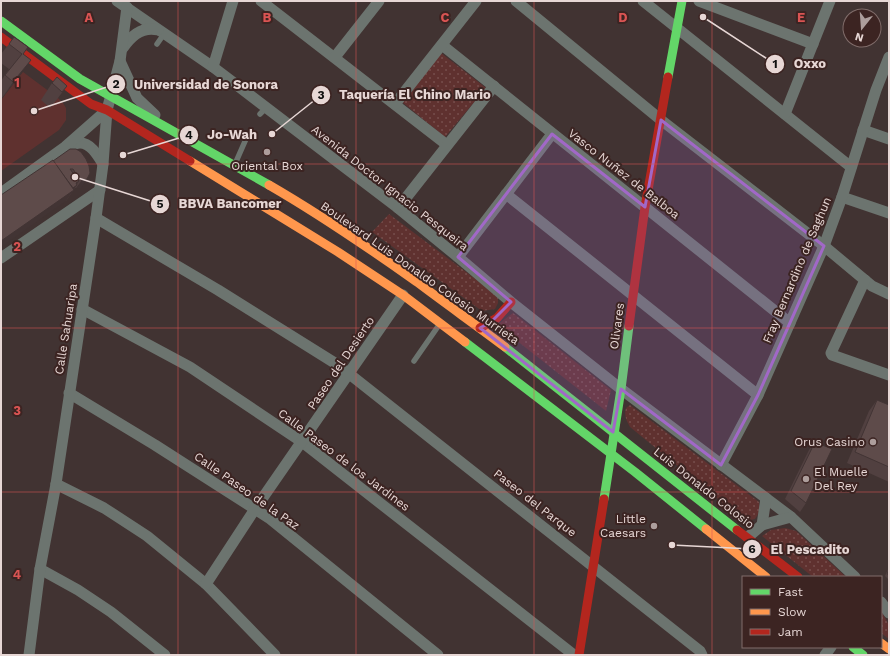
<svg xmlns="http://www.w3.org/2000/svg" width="890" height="656" font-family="'Work Sans',sans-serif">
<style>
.grass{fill:url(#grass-dots)}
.garden{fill:#5f312f}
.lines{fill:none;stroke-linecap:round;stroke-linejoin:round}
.lane{stroke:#6c746f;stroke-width:5.5}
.street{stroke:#6c746f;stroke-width:11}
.fast{stroke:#63d668;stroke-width:9}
.slow{stroke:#ff974d;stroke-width:9}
.jam{stroke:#b3261e;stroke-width:9}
.wall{fill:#514040}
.shaded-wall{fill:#423434}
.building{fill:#5e4b4a;stroke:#423434}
.marked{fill:#a168c7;fill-opacity:0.2;stroke:#a168c7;stroke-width:3;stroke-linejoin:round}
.grid{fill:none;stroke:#da5453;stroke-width:1;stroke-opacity:0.55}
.poi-dot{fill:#ad9e9c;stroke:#3c2422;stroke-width:1.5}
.labels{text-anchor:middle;stroke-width:4;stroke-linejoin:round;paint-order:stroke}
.poi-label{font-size:12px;fill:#e7d7d5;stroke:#3c2422;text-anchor:end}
.street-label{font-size:12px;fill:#e7d7d5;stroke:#3c2422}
.grid-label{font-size:13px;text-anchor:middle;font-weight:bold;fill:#da5453;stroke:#3c2422;stroke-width:4;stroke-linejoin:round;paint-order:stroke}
.leader{fill:none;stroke:#e7d7d5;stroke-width:1.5}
.callout-dot{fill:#e7d7d5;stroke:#3c2422;stroke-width:1.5}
.mark-label{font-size:12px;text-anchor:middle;font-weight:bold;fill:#111}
.callout-label{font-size:13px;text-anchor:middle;font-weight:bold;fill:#e7d7d5;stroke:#3c2422;stroke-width:4;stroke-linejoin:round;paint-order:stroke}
</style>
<defs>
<pattern id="grass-dots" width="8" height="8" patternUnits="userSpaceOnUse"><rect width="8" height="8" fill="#5f312f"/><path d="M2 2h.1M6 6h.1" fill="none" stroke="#764e4c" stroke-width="1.8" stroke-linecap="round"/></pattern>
</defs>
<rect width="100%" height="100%" fill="#413332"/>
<g class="grass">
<polygon points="441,53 486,88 445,137 402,102"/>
<polygon points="389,214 498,296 498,303 495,309 482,311 372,232"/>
<polygon points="513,313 611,390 606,411 497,325"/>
<path d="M630,405L759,502L760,511L755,519L745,521L630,427C626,420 624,415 626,408Z"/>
<polygon points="785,528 796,531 846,577 813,577 762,536 771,530"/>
<polygon points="881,611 889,625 889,639 881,633"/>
</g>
<polygon class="garden" points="23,72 58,98 63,103 66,108 66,120 59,130 1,171 1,100"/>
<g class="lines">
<g class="lane">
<polyline points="157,44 164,34"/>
<polyline points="260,114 266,108"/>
<polyline points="235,164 246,139"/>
<polyline points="414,361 439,325"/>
</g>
<g class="street">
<polyline points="117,1 213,67 398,208 458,257 511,302 621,389 791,517 855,577"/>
<polyline points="261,1 447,145"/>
<polyline points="516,1 661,120 824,246 872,286 889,294"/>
<polyline points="643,1 851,167"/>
<polyline points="699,1 813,44"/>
<polyline points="442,45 790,323"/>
<path d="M123,48C131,36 142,26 158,30"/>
<polyline points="335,57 379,1"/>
<polyline points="120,61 137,98 155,115"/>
<polyline points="213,67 233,1"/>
<polyline points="395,104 476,1"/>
<polyline points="785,114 830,1"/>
<polyline points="863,130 889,139"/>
<path d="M67,146C71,145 76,143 80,143C91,143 98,156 103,164"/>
<polyline points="1,193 65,147 107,110"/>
<polyline points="506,194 758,395"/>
<polyline points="842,197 889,213"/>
<polyline points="398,208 494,86"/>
<polyline points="96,218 218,290 338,365 700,651 702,655"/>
<polyline points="458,257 552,134"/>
<polyline points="1,258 100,190"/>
<polyline points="865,280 831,353 832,355 889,375"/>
<polyline points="82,309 190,367 302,442 574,655"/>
<polyline points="69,393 155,445 269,518 438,655"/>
<polyline points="721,465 758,395 824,246 842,197 876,90 889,57"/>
<polyline points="56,484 104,508 147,536 206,584 275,655"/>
<polyline points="762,525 766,498"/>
<polyline points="748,537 762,525 791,517"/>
<polyline points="40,569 78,590 111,612 165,655"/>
<polyline points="206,584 255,509 403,295"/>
<polyline points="881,602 889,613"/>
<polyline points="29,655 40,569 56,484 96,218 103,164 107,110 120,61 127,7"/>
<polyline points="825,655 831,647"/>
</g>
<g class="fast">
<polyline points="1,21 80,79 269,185"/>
<polyline points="668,77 682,1"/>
<polyline points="465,342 635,472 706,529"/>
<polyline points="505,347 737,530"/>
<polyline points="604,499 621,389 629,326"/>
<polyline points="853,647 863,655"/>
</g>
<g class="slow">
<polyline points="190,161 338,252 403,295 465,342"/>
<path d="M269,185C321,215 369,248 417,282C446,304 476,325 505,347"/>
<polyline points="706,529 766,577"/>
<polyline points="881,643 889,649"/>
</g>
<g class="jam">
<polyline points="1,37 91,104 107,110 190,161"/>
<polyline points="629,326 645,207 668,77"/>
<polyline points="480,328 497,318 511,302"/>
<polyline points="737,530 798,577"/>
<polyline points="579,655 604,499"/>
</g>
</g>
<g class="wall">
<polygon points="9,44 24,54 19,76 2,98 1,98 1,81 9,69 1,63 1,54"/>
<polygon points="52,83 67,86 55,102 50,108 41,100"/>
<polygon points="86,159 81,188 75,188 66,201 53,161"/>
<polygon points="877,400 889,405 889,482 847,463 869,411"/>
<polygon points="815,442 806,503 800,512 785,499 809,450"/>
<polygon points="889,567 889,580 885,576"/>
</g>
<g class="shaded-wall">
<polygon points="31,60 19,76 2,98 13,82"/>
<polygon points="87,179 81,188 76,188 82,180"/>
<polygon points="79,181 75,187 77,185 66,201 1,247 1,241"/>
</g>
<g class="building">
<polygon points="14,37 28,47 23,54 31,60 13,82 5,75 22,54 9,44"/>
<polygon points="57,77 67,86 62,92 52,83"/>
<polygon points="70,149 76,149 81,152 86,159 89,166 90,173 87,179 82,180 79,178 73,169 70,169 79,181 76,183 77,185 73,188 53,161"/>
<polygon points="53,160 74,190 1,241 1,195"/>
<polygon points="877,400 889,405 889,467 855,452"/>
<polygon points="815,442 832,449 806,503 791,491"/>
<polygon points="889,569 889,575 887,574"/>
</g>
<path class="marked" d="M661,120L824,246L758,395L721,465L621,389L613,432L480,328L491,322L511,302L458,257L552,134L645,207Z"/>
<path class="grid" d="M178,1V655M356,1V655M534,1V655M712,1V655M1,164H889M1,328H889M1,492H889"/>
<g class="poi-dot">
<circle cx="267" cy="152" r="4"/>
<circle cx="873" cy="442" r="4"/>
<circle cx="806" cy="479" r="4"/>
<circle cx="654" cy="526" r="4"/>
</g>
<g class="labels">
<g class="poi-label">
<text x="267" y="170" text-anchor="middle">Oriental Box</text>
<text x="865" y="446">Orus Casino</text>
<text x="814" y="476" text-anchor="start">El Muelle<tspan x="814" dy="14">Del Rey</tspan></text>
<text x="646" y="523">Little<tspan x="646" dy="14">Caesars</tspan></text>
</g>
<g class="street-label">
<text transform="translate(624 174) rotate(38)" y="4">Vasco Nuñez de Balboa</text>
<text transform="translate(390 188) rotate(38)" y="4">Avenida Doctor Ignacio Pesqueira</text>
<text transform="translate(797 270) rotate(-67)" y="4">Fray Bernardino de Saghun</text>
<text transform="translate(420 273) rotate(35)" y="4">Boulevard Luis Donaldo Colosio Murrieta</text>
<text transform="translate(617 326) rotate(-82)" y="4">Olivares</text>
<text transform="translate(66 329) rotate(-81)" y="4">Calle Sahuaripa</text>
<text transform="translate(341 363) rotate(-56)" y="4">Paseo del Desierto</text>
<text transform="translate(344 460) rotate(37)" y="4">Calle Paseo de los Jardines</text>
<text transform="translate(704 488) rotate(38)" y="4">Luis Donaldo Colosio</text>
<text transform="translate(247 491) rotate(35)" y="4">Calle Paseo de la Paz</text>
<text transform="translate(535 503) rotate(38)" y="4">Paseo del Parque</text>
</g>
</g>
<g class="grid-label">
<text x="89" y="22">A</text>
<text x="267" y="22">B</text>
<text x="445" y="22">C</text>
<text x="623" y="22">D</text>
<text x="801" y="22">E</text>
<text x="17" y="87">1</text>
<text x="17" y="251">2</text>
<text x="17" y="415">3</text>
<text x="17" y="579">4</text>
</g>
<path class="leader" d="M703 17L775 64M34 111L116 84M272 134L321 95M123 155L189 135M75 177L160 204M672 545L752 549"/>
<g class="callout-dot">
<circle cx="703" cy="17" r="4"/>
<circle cx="34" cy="111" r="4"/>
<circle cx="272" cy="134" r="4"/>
<circle cx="123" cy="155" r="4"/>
<circle cx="75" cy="177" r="4"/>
<circle cx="672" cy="545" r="4"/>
<circle cx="775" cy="64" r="10"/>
<circle cx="116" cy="84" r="10"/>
<circle cx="321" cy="95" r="10"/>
<circle cx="189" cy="135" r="10"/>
<circle cx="160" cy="204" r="10"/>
<circle cx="752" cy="549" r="10"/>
</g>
<g class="mark-label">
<text x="775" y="68">1</text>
<text x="116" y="88">2</text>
<text x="321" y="99">3</text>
<text x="189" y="139">4</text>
<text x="160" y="208">5</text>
<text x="752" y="553">6</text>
</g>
<g class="callout-label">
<text x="810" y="68">Oxxo</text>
<text x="206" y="89">Universidad de Sonora</text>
<text x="415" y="99">Taquería El Chino Mario</text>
<text x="232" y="139">Jo-Wah</text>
<text x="230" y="208">BBVA Bancomer</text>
<text x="810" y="554">El Pescadito</text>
</g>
<rect width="890" height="656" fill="none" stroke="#e7d7d5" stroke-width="4"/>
<rect x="742" y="576" width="140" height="72" fill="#3c2422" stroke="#806c6a"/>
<rect x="750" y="589" width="20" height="6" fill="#63d668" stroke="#806c6a"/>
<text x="778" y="596" font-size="12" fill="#e7d7d5">Fast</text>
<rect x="750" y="609" width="20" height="6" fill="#ff974d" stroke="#806c6a"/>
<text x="778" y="616" font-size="12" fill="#e7d7d5">Slow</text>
<rect x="750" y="629" width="20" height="6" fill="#b3261e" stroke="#806c6a"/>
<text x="778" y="636" font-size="12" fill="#e7d7d5">Jam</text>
<g transform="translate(862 28) rotate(197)"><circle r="19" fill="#3c2422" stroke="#806c6a"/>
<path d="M0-3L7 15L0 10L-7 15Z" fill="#ad9e9c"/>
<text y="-6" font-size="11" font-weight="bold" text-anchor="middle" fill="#e7d7d5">N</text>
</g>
</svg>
